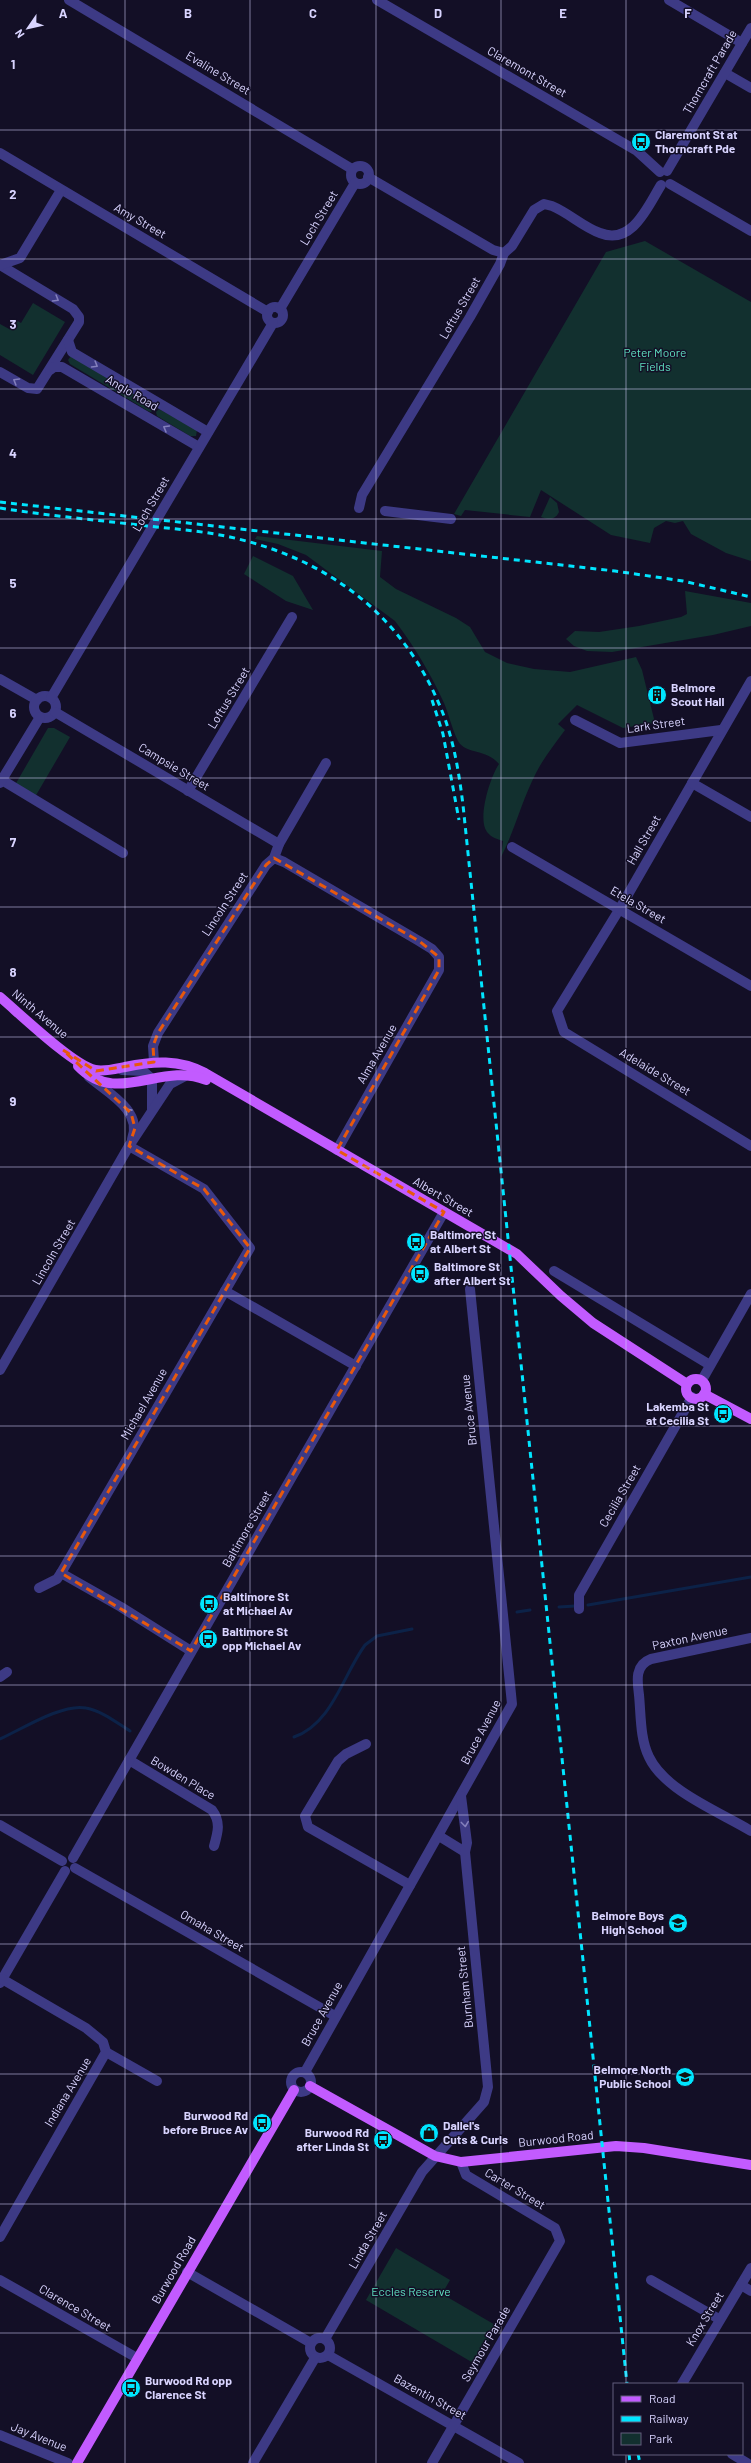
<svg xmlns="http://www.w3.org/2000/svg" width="751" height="2463" font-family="Barlow,sans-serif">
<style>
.green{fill:#12302f}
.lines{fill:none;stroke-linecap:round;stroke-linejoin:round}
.stream{stroke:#0c2248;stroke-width:3}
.minor{stroke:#3d3a85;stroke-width:10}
.major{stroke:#c25bff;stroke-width:10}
.rail{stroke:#00e5ff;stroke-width:3;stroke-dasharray:6 5;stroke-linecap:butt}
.oneway{stroke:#837fbc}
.marked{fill:none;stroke:#e8590c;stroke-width:3;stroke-dasharray:8 5;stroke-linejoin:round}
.grid{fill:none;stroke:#d9d4ff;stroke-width:1;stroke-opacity:0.55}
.labels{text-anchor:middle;stroke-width:3;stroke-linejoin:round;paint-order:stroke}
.street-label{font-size:12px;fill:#d9d4ff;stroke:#130f26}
.poi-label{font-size:12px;font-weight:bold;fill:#d9d4ff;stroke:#130f26;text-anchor:start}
.park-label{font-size:12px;fill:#5fe0c0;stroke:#130f26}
.grid-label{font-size:13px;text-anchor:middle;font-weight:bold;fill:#d9d4ff;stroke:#130f26;stroke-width:3;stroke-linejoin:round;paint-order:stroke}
</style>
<rect width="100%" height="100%" fill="#130f26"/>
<g class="green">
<polygon points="645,241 751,302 751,561 726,553 691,534 683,521 675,523 666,521 654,528 650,543 611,535 541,490 530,517 465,510 461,516 454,514 606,252"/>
<polygon points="33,303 65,322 33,375 0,355 0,324 11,330 16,320 21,323"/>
<polygon points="71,356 154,405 155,408 151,412 148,411 70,364 68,360"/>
<polygon points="159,409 197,430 196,436 190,436 157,416 156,412"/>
<path d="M550,497L557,503L559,512C555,520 549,520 541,517Z"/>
<path d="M257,536L382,551L380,577L396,589L456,618L470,627L485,652L507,663L534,669L570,672L636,657L642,670L655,723L623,728L577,705L558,724L565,730C555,744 544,757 536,773C522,800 515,830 501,857L503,841C497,839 492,838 487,832C477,819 490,777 499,764C486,748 466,755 458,741C452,729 449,715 444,703C431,674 414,646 395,621L306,555L278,544L255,539Z"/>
<polygon points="253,556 293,576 313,610 286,601 244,574"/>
<polygon points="685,591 751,603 751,626 713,635 612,652 587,651 574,646 566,639 575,631 599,632 639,626 681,617 687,614"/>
<polygon points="48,728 54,728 70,737 35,797 15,785"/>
<polygon points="396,2248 450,2280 442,2294 497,2326 475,2364 366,2300"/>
</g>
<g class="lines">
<g class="stream">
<polyline points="588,1605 751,1577"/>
<polyline points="559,1607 575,1606"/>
<polyline points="517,1612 530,1610"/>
<path d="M294,1737C332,1724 343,1675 365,1645L377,1636L412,1629"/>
<path d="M0,1739C22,1729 63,1703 86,1708C102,1711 117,1723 130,1731"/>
</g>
<g class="minor">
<polyline points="69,0 352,169"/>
<polyline points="377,0 637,151 660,172"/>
<polyline points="669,0 742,43"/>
<polyline points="725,73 751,88"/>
<polyline points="0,153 268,312"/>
<circle cx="360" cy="175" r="9"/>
<polyline points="667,171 751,28"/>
<polyline points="368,177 493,250 504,253"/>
<polyline points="670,184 751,231"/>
<polyline points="0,265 73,309 79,317 79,322 37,389 28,388 0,372"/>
<polyline points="0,265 20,258 61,190"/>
<circle cx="275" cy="315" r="8"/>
<polyline points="280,309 355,183"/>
<polyline points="68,340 72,352 208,432"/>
<polyline points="50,370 54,367 62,367 199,447"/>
<path d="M359,508L362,495L470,317L500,264L504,253L512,246L534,210L544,204L552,206C569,213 583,227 600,233C632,246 648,206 661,185"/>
<polyline points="385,511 451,519"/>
<polyline points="0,679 37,700"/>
<polyline points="751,681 619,910 557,1011 564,1032 751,1146"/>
<circle cx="45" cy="707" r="11"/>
<polyline points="51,698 273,323"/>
<polyline points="55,712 279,844"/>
<polyline points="575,720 620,743 721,730"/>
<polyline points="2,780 123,853"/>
<polyline points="0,783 40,717"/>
<polyline points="692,783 751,817"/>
<polyline points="188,791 292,617"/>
<polyline points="512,847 751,986"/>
<polyline points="274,858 284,862 419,941 432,949 439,957 439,970 337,1150"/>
<polyline points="154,1062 153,1046 158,1033 266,865 274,858 279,844 326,763"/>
<polyline points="122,1070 143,1071 152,1079 152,1110"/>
<path d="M89,1077C108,1093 143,1111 132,1139"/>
<polyline points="554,1271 710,1365"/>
<polyline points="225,1291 356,1366"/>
<polyline points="0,1370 129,1146 170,1084 185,1076"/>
<polyline points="702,1380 751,1294"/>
<polyline points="61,1573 121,1607 191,1651"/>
<polyline points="39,1588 57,1579 61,1573 250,1248 204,1189 129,1146"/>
<polyline points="579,1609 579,1595 692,1397"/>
<path d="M751,1638L651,1659C635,1665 637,1680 639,1695C641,1715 640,1739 649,1757C665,1791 720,1812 751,1831"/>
<polyline points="0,1677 7,1672"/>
<polyline points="366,1744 346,1754 338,1761 305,1816 308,1827 410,1885"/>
<path d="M129,1760L212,1810C221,1822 218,1832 214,1846"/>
<polyline points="0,1825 62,1861"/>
<polyline points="439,1836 465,1852"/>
<polyline points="73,1858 444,1212"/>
<polyline points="75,1868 335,2016"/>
<polyline points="0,1983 65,1871"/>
<polyline points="106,2052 157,2081"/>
<circle cx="301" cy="2082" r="10"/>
<polyline points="305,2072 512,1704 470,1289"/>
<polyline points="0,2237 106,2052 103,2042 86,2028 2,1979"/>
<polyline points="187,2272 311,2343"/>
<polyline points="0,2280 137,2358"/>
<polyline points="651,2280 719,2319"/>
<polyline points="741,2285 751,2291"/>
<circle cx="320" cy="2348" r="10"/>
<polyline points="325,2339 422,2172 484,2102 488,2087 465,1852 467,1843 461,1796"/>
<polyline points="328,2355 519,2463"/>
<polyline points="682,2384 751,2268"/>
<polyline points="0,2435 68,2463"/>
<polyline points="732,2454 747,2463"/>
<polyline points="253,2463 315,2358"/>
<polyline points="432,2463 560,2241 555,2228 466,2175 461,2162"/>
</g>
<g class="major">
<path d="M0,997C20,1014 73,1065 95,1070C104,1072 115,1069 125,1067C153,1061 179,1059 205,1073L517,1254L561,1296L593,1323L687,1384"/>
<path d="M78,1066C117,1107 161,1061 206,1080"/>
<circle cx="696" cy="1389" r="10"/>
<polyline points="704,1394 751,1419"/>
<polyline points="310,2086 435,2156 461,2162 616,2146 644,2148 751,2165"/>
<polyline points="77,2463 294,2090"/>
</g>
<g class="rail">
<polyline points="0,502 615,571 683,581 751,597"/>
<path d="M0,508C49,516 98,520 147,526C175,529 203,531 230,537C329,559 404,616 442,711C454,741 459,773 463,805L627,2384"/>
<polyline points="432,700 443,734 459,820"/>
<polyline points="629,2454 630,2463"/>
<polyline points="638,2454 640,2463"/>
</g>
</g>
<defs><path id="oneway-chevron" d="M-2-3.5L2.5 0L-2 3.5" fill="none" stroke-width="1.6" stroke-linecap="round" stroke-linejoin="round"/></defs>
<g class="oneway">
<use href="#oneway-chevron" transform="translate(56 299) rotate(31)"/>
<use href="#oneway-chevron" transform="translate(95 365) rotate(31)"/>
<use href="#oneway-chevron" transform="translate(16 381) rotate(-149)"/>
<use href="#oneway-chevron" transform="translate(166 428) rotate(-150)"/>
<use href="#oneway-chevron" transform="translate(128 1111) rotate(-132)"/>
<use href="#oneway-chevron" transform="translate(465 1824) rotate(83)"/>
</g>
<path class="marked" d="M274,858L419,941L439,957V970L337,1150L444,1212L191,1651L61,1573L250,1248L204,1189L129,1146L135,1128L131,1113L63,1050L96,1071L154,1062L153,1046L158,1033L266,865Z"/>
<path class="grid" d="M125,0V2463M250,0V2463M376,0V2463M501,0V2463M626,0V2384M0,130H751M0,259H751M0,389H751M0,519H751M0,648H751M0,778H751M0,907H751M0,1037H751M0,1167H751M0,1296H751M0,1426H751M0,1556H751M0,1685H751M0,1815H751M0,1944H751M0,2074H751M0,2204H751M0,2333H751M626,2454V2463"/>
<defs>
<symbol id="bus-disc" viewBox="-11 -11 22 22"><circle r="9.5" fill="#00e5ff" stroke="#130f26"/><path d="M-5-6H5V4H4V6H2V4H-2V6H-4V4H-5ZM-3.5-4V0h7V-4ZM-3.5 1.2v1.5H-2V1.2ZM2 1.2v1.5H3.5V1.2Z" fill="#111"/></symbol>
<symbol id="building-disc" viewBox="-11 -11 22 22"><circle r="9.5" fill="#00e5ff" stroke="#130f26"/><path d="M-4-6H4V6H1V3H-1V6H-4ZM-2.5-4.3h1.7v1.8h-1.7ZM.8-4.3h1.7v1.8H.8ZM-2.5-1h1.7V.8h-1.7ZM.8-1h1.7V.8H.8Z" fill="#111"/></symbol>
<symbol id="school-disc" viewBox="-11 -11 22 22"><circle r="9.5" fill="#00e5ff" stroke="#130f26"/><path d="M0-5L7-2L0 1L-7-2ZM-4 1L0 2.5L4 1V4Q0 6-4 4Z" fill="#111"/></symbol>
<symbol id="shop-disc" viewBox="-11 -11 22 22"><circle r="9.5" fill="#00e5ff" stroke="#130f26"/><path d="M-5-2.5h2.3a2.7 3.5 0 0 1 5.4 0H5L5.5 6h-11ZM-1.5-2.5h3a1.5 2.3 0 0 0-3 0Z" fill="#111"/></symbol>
</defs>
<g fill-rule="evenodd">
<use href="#bus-disc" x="630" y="131" width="22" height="22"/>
<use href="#building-disc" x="646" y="684" width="22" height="22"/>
<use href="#bus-disc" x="405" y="1231" width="22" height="22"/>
<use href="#bus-disc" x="409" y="1263" width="22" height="22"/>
<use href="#bus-disc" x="712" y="1403" width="22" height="22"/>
<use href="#bus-disc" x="198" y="1593" width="22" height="22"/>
<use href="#bus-disc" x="197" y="1628" width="22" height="22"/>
<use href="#school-disc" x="667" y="1912" width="22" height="22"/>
<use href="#school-disc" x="674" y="2066" width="22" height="22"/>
<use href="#bus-disc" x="251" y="2112" width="22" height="22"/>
<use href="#shop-disc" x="418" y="2122" width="22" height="22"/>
<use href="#bus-disc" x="372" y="2129" width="22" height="22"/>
<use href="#bus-disc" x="120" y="2377" width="22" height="22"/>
</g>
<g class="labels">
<g class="street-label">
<text transform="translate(527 72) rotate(30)" y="4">Claremont Street</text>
<text transform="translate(710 72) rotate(-60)" y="4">Thorncraft Parade</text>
<text transform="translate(218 73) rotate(31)" y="4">Evaline Street</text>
<text transform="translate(319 218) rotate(-59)" y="4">Loch Street</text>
<text transform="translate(140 221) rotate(30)" y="4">Amy Street</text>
<text transform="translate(460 308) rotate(-60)" y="4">Loftus Street</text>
<text transform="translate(132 393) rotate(30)" y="4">Anglo Road</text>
<text transform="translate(151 504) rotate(-60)" y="4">Loch Street</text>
<text transform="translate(229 698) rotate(-59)" y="4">Loftus Street</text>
<text transform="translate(656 725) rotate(-8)" y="4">Lark Street</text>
<text transform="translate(174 767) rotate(31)" y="4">Campsie Street</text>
<text transform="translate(644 840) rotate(-60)" y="4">Hall Street</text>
<text transform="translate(225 904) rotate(-57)" y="4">Lincoln Street</text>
<text transform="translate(638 905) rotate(30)" y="4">Etela Street</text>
<text transform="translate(40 1014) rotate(40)" y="4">Ninth Avenue</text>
<text transform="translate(377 1054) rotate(-60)" y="4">Alma Avenue</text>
<text transform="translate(655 1072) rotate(31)" y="4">Adelaide Street</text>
<text transform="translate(443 1197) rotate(30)" y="4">Albert Street</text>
<text transform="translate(54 1252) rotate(-60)" y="4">Lincoln Street</text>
<text transform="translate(144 1404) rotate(-60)" y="4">Michael Avenue</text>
<text transform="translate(469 1410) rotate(-96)" y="4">Bruce Avenue</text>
<text transform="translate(620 1496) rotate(-60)" y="4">Cecilia Street</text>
<text transform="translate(247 1529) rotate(-60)" y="4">Baltimore Street</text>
<text transform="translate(690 1638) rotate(-12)" y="4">Paxton Avenue</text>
<text transform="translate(481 1732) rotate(-62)" y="4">Bruce Avenue</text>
<text transform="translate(183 1778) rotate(31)" y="4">Bowden Place</text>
<text transform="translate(212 1931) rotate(30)" y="4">Omaha Street</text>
<text transform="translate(465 1987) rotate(-96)" y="4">Burnham Street</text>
<text transform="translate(322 2014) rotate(-61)" y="4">Bruce Avenue</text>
<text transform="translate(68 2092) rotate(-59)" y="4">Indiana Avenue</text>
<text transform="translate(556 2139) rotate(-6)" y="4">Burwood Road</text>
<text transform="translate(515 2189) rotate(31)" y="4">Carter Street</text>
<text transform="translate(368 2240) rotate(-60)" y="4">Linda Street</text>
<text transform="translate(174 2270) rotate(-60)" y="4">Burwood Road</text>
<text transform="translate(75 2308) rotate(30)" y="4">Clarence Street</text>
<text transform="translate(705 2319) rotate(-59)" y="4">Knox Street</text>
<text transform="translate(486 2344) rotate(-60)" y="4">Seymour Parade</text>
<text transform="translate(430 2397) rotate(29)" y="4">Bazentin Street</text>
<text transform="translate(39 2437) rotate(22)" y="4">Jay Avenue</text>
</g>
<g class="poi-label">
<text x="655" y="139">Claremont St at<tspan x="655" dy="14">Thorncraft Pde</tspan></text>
<text x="671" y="692">Belmore<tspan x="671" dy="14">Scout Hall</tspan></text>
<text x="430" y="1239">Baltimore St<tspan x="430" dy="14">at Albert St</tspan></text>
<text x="434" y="1271">Baltimore St<tspan x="434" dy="14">after Albert St</tspan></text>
<text x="709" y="1411" text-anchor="end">Lakemba St<tspan x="709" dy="14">at Cecilia St</tspan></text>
<text x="223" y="1601">Baltimore St<tspan x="223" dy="14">at Michael Av</tspan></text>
<text x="222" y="1636">Baltimore St<tspan x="222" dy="14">opp Michael Av</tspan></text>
<text x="664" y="1920" text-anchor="end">Belmore Boys<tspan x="664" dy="14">High School</tspan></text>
<text x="671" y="2074" text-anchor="end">Belmore North<tspan x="671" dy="14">Public School</tspan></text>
<text x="248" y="2120" text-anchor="end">Burwood Rd<tspan x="248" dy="14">before Bruce Av</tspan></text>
<text x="443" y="2130">Dallel's<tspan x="443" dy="14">Cuts &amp; Curls</tspan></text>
<text x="369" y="2137" text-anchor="end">Burwood Rd<tspan x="369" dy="14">after Linda St</tspan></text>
<text x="145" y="2385">Burwood Rd opp<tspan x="145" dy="14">Clarence St</tspan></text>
</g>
<g class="park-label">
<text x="655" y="357">Peter Moore<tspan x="655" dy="14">Fields</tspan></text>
<text x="411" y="2296">Eccles Reserve</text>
</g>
</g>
<g class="grid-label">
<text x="63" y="18">A</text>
<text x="188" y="18">B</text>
<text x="313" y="18">C</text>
<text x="438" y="18">D</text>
<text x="563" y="18">E</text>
<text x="688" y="18">F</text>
<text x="13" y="69">1</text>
<text x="13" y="199">2</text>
<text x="13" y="329">3</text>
<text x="13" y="458">4</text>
<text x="13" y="588">5</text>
<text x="13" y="718">6</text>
<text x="13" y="847">7</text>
<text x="13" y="977">8</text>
<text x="13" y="1106">9</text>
</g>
<rect x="613" y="2383" width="130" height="72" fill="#130f26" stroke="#625e7d"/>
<rect x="621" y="2396" width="20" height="6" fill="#c25bff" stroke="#625e7d"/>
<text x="649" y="2403" font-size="12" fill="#d9d4ff">Road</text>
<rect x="621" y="2416" width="20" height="6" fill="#00e5ff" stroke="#625e7d"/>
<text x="649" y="2423" font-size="12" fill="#d9d4ff">Railway</text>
<rect x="621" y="2433" width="20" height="12" fill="#12302f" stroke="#625e7d"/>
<text x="649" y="2443" font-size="12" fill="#d9d4ff">Park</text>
<g transform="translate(28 28) rotate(236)" stroke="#130f26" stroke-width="3" paint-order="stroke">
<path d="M0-3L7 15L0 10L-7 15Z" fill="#d9d4ff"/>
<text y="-6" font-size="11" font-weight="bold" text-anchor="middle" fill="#d9d4ff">N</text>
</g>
</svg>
